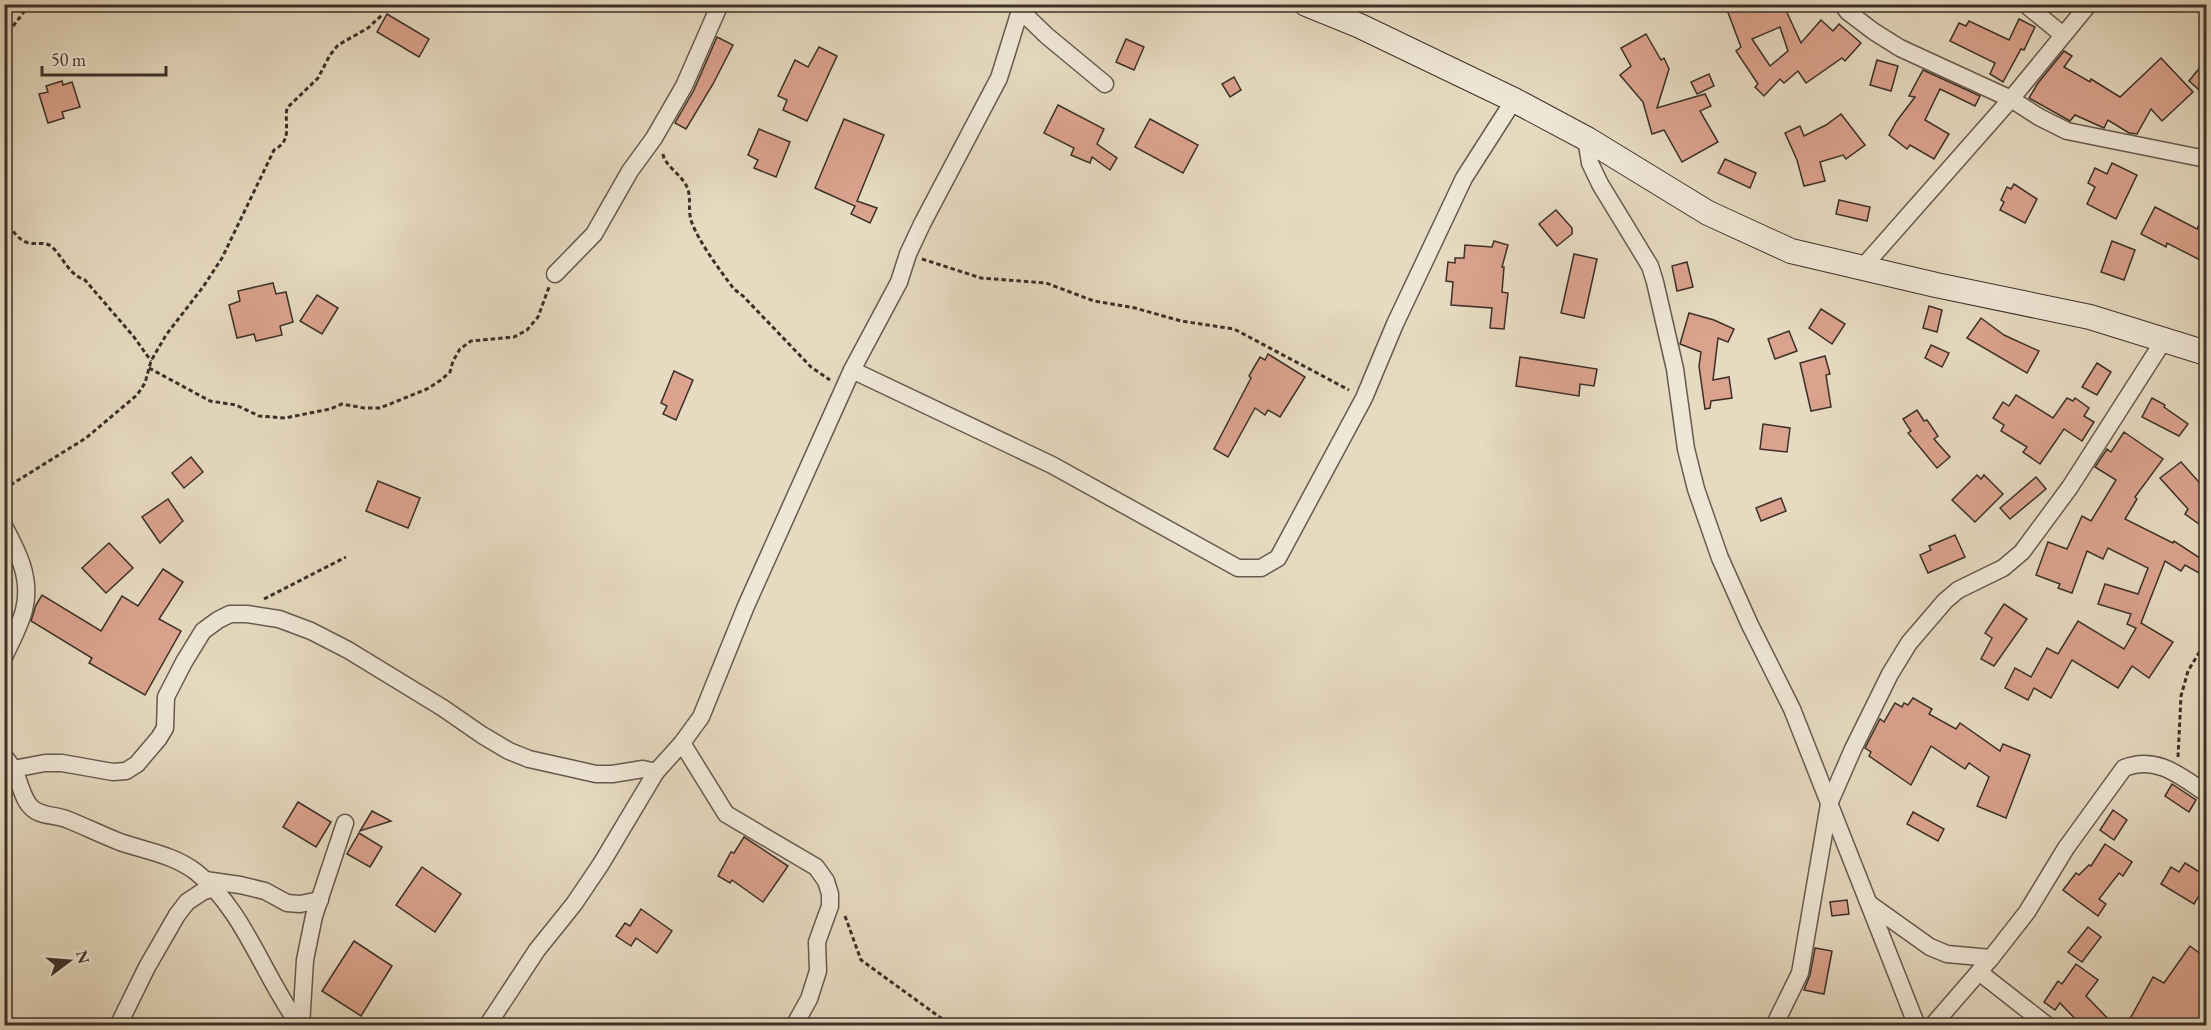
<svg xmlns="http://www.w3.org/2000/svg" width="2211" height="1030" font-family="'EB Garamond',serif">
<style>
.building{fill:#dba28d;stroke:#3c3029;stroke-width:1.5;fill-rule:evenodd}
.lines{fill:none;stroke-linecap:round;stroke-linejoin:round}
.street-casing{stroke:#665a4f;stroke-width:19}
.secondary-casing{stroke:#3c3029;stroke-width:26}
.path{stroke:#3c3029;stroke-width:3;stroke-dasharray:4.5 3;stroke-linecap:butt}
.street{stroke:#efe7d6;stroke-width:16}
.secondary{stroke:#efe7d6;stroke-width:24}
</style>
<rect width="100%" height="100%" fill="#e6dac0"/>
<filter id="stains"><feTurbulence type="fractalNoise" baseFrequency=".00333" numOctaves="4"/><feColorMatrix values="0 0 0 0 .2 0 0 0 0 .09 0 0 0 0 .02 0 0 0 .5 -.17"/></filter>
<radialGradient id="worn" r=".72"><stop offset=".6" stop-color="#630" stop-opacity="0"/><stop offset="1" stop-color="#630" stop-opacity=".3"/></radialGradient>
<g class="building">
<path d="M1741,4H1783L1801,43L1821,20L1833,31L1839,24L1861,43L1845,61L1842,58L1806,83L1798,71L1784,83L1780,79L1764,96L1755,87L1758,84L1736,51L1741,47L1727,10ZM1780,27L1788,51L1770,66L1752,39Z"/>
<polygon points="387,14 429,39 419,57 377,32"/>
<polygon points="2019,19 2035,27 2024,50 2021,49 2003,82 1990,74 1995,63 1950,41 1959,23 1966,26 1969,21 2009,40"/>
<polygon points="1646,34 1661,60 1664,58 1669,69 1657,108 1705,94 1711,106 1700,111 1718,142 1682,162 1664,130 1652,134 1643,102 1620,75 1631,66 1621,48"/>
<polygon points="717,37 733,45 713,84 686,129 675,123 694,90"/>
<polygon points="1126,39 1144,47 1134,70 1116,62"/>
<polygon points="819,47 837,56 807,121 783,110 787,100 778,96 795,60 808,67"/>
<polygon points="2064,51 2072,56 2064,67 2090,82 2091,79 2120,97 2161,58 2193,92 2162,121 2151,109 2137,134 2129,133 2108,120 2104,128 2075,115 2070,121 2029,98 2038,83"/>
<polygon points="1877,60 1898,66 1891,91 1870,85"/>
<polygon points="2206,60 2206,96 2189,81"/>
<polygon points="1923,70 1980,96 1975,106 1940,89 1925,120 1949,134 1934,159 1910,145 1907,149 1889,135 1896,122 1915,97 1909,96"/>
<polygon points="1709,74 1714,86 1697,94 1691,82"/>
<polygon points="1234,77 1241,90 1230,97 1222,84"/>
<polygon points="62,81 63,85 72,82 80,107 62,112 64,118 48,123 39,94 48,92 46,86"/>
<polygon points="1058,105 1104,129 1097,144 1117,158 1110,170 1092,157 1090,163 1071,155 1074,148 1044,133"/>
<polygon points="1841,114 1865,145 1846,159 1843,155 1820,162 1825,181 1804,186 1797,160 1785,133 1800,126 1804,136 1826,125"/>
<polygon points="844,119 884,135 857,201 877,208 870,223 851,214 855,206 815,188"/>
<polygon points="1150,119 1198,145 1183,173 1135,147"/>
<polygon points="759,129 790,142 776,177 754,168 758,160 748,155"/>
<polygon points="1725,159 1756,173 1750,188 1718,173"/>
<polygon points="2112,163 2137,175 2116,219 2087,204 2095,187 2088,183 2095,168 2107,174"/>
<polygon points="2014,184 2037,199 2025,223 2000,210 2004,202 2001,200 2007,187 2011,189"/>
<polygon points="1839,200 1870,207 1867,221 1836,214"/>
<polygon points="2155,207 2197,229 2206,209 2206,263 2167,243 2166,247 2141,234"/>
<polygon points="1556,210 1572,228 1572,234 1557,246 1539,224"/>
<polygon points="1494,241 1508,245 1502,267 1504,267 1502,292 1508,293 1504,329 1490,328 1492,308 1451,305 1453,282 1446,281 1448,262 1455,263 1455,258 1464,258 1465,245 1492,247"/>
<polygon points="2112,241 2135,250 2124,280 2101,272"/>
<polygon points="1574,254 1597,259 1584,318 1561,313"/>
<polygon points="1687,262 1693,287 1677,291 1672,266"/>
<polygon points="273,283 276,294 286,292 293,322 280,326 282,335 256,341 254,334 237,338 229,305 240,301 238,291"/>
<polygon points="317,295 338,308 322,334 300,321"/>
<polygon points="1929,306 1942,310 1937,332 1923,328"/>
<polygon points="1821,309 1845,324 1832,344 1809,328"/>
<polygon points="1689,313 1714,320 1734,329 1728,342 1718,338 1713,380 1729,377 1732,398 1711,401 1710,408 1705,409 1699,366 1701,352 1680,344"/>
<polygon points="1981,318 2004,335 2039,351 2027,373 1967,338"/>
<polygon points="1789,331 1797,351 1775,359 1768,339"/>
<polygon points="1931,345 1949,353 1942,367 1925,358"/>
<polygon points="1268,354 1305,377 1280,417 1268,410 1265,415 1255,408 1228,457 1214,449 1251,378 1249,376 1260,357 1265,360"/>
<polygon points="1825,356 1830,374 1826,375 1831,407 1811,411 1800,363"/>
<polygon points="1520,357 1597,369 1594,386 1580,384 1579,396 1516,386"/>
<polygon points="2097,363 2111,372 2097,395 2082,387"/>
<polygon points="674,371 693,380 676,420 663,414 667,406 661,403"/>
<polygon points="2016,395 2053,418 2067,398 2073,401 2075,398 2089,408 2084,416 2094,422 2082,441 2064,429 2040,464 2023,452 2027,447 2001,431 2004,425 1993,418 2003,402 2009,406"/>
<polygon points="2152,398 2165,405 2164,407 2188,424 2179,436 2142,417"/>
<polygon points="1917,410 1924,421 1927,420 1938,436 1934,439 1950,457 1937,468 1908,433 1911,431 1903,419"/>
<polygon points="1763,424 1790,428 1787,452 1760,449"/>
<polygon points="2124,432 2163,459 2135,497 2137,499 2125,519 2173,543 2174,541 2206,562 2206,577 2185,565 2181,571 2165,561 2141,623 2173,642 2149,678 2132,666 2118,688 2072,660 2051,698 2034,688 2028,700 2005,688 2015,668 2031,677 2047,648 2058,654 2078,621 2124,649 2136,628 2127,624 2131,614 2098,604 2105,584 2138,594 2148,568 2108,548 2103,559 2087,551 2072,593 2058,588 2060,584 2036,575 2048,542 2067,549 2082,516 2091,521 2116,480 2095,467 2107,449 2111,452"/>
<polygon points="191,457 203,472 184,488 172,473"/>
<polygon points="2181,462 2206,490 2206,529 2185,514 2188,509 2160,478"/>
<polygon points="1977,475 1981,479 1984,475 2003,494 1975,522 1952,500"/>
<polygon points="2036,477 2046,489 2010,519 2000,508"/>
<polygon points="378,481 420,498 408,528 366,511"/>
<polygon points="1781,498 1786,511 1761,521 1756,508"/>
<polygon points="168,499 183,521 160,543 142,517"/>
<polygon points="1955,535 1965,557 1928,573 1920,555 1931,550 1929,546"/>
<polygon points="109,543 133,568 106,593 82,568"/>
<polygon points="163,569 183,582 159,619 181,631 145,695 89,663 92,658 31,621 36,605 42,595 101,631 122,596 138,606"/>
<polygon points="2004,604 2027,619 1994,666 1981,659 1992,638 1985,633"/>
<polygon points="1913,698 1932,709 1929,714 1956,729 1960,723 2000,751 2003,744 2030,755 2006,818 1977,806 1989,777 1969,763 1965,769 1931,746 1911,785 1869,756 1871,752 1865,748 1880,719 1884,722 1895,703 1902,707 1904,703 1908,705"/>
<polygon points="2172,784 2196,800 2189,812 2165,796"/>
<polygon points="298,802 331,822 316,847 283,827"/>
<polygon points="2113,810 2127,820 2114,840 2100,830"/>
<polygon points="372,811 391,821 360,831"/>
<polygon points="1913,812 1944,829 1938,841 1907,824"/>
<polygon points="359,833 382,847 370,867 347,854"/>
<polygon points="744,837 788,866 763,902 732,880 730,883 718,876 731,852 734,853"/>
<polygon points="2105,844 2132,862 2123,876 2119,873 2099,899 2106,904 2098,916 2063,890 2076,873 2079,875 2089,865 2091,866"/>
<polygon points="2185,863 2206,876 2206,884 2194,904 2161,884 2171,867 2179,872"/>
<polygon points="422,867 461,894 435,932 396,905"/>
<polygon points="1847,900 1849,914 1832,916 1830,902"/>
<polygon points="641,909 672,931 657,953 636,938 631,946 616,936 625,923 630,926"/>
<polygon points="2088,927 2101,937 2082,962 2068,952"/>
<polygon points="354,941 392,966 361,1016 322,991"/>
<polygon points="2190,946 2206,958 2206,1026 2126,1026 2153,977 2164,983"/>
<polygon points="1815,948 1832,951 1824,994 1804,990 1810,975"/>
<polygon points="2076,964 2098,980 2086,996 2115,1026 2082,1026 2060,1003 2055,1010 2044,1002 2058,981 2062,984"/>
</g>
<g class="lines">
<defs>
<g id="street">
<polyline points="1842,4 1848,12 1873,31 1900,48 2011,99 2039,117 2067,131 2206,159"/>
<polyline points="2025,4 2063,35"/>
<polyline points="1020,10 1047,36 1105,84"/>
<polyline points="1586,139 1590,163 1600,184 1650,266 1655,282 1675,369 1686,449 1696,489 1720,558 1750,625 1792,709 1917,1026"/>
<polyline points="1862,268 2011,99 2089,4"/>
<polyline points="555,274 594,234 630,171 654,138 684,86 720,4"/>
<polyline points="852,370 1052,465 1238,568 1261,568 1278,558 1364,398 1395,324 1464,178 1514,100"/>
<path d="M4,526C18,552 32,579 24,610C20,626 11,642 4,657"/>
<polyline points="682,743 726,814 816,867 826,881 830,894 830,906 817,942 818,971 809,999 794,1026"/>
<path d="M4,756C9,762 13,768 16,775C21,786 23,800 32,808C40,816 55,815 66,819C84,826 102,835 120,842C146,851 174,855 196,872C244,909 264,978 300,1026"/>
<polyline points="13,769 45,763 62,763 113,772 126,771 137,764 159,738 165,728 166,697 184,662 203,631 218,620 230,614 247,614 279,619 311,631 348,650 443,708 482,735 509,751 529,759 596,774 612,774 643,769 656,772"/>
<polyline points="205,880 240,885 265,891 287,903 300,904 320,900"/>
<polyline points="1871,905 1930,947 1947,954 1991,958"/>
<polyline points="1979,972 2048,1026"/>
<polyline points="118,1026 147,967 177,915 187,902 202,892 214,888"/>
<polyline points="301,1026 305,960 314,916 345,823"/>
<polyline points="487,1026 537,950 574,904 601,864 656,772 682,743 701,717 746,606 852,370 899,282 908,254 922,224 999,78 1022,4"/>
<polyline points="1774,1026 1800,973 1829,804 1853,749 1890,674 1909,643 1945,601 1958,590 2003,568 2022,552 2070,487 2164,340"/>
<path d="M1932,1026L1991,958L2027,912L2066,848L2124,768C2157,755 2180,776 2206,793"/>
</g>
<polyline id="secondary" points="1306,4 1360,26 1514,100 1587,139 1708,213 1791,251 1936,285 2090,317 2206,353"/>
</defs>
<use href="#street" class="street-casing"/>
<use href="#secondary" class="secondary-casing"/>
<g class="path">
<polyline points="4,38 30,4"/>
<path d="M663,154C664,165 682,175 687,187C692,198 687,211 692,223C699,242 721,272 734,289L743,296L811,367L830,380"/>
<polyline points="4,162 8,184 4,206"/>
<path d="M4,211C6,223 17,241 29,243C37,245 45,241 52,247C64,258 68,274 85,280L134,337L151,361"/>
<polyline points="922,259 981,278 1046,283 1094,301 1135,308 1181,321 1234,329 1349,390"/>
<polyline points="149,368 210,401 236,405 259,416 285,418 330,409 342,404 364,408 380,408 427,389 441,380 450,372 453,361 460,349 471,341 514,337 527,330 538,317 549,287"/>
<path d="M4,489L86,438L137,395L145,383L151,361L166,335L203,287L222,258L274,150C293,140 284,126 287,108L318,78L330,55L338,45L368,28L383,14"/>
<polyline points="264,599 346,557"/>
<polyline points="2178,757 2181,696 2188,671 2206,641"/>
<polyline points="845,916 861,960 952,1026"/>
</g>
<use href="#street" class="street"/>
<use href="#secondary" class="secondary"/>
</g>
<rect width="2211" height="1030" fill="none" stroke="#e6dac0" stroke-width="24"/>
<rect x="6" y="6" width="2199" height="1018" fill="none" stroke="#3c3029" stroke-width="3"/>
<rect x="12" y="12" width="2187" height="1006" fill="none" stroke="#3c3029" stroke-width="1.5"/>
<g transform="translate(69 961) rotate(74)" stroke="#efe7d6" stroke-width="4.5" paint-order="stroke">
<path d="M0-4.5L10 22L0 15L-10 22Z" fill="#3c3029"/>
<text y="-9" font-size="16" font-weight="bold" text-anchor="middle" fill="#3c3029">N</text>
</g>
<path d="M42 66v9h124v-9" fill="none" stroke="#3c3029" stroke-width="3"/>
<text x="51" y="66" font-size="18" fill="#3c3029" stroke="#efe7d6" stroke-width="4.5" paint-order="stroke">50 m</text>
<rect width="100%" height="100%" filter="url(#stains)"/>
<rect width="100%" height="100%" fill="url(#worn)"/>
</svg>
